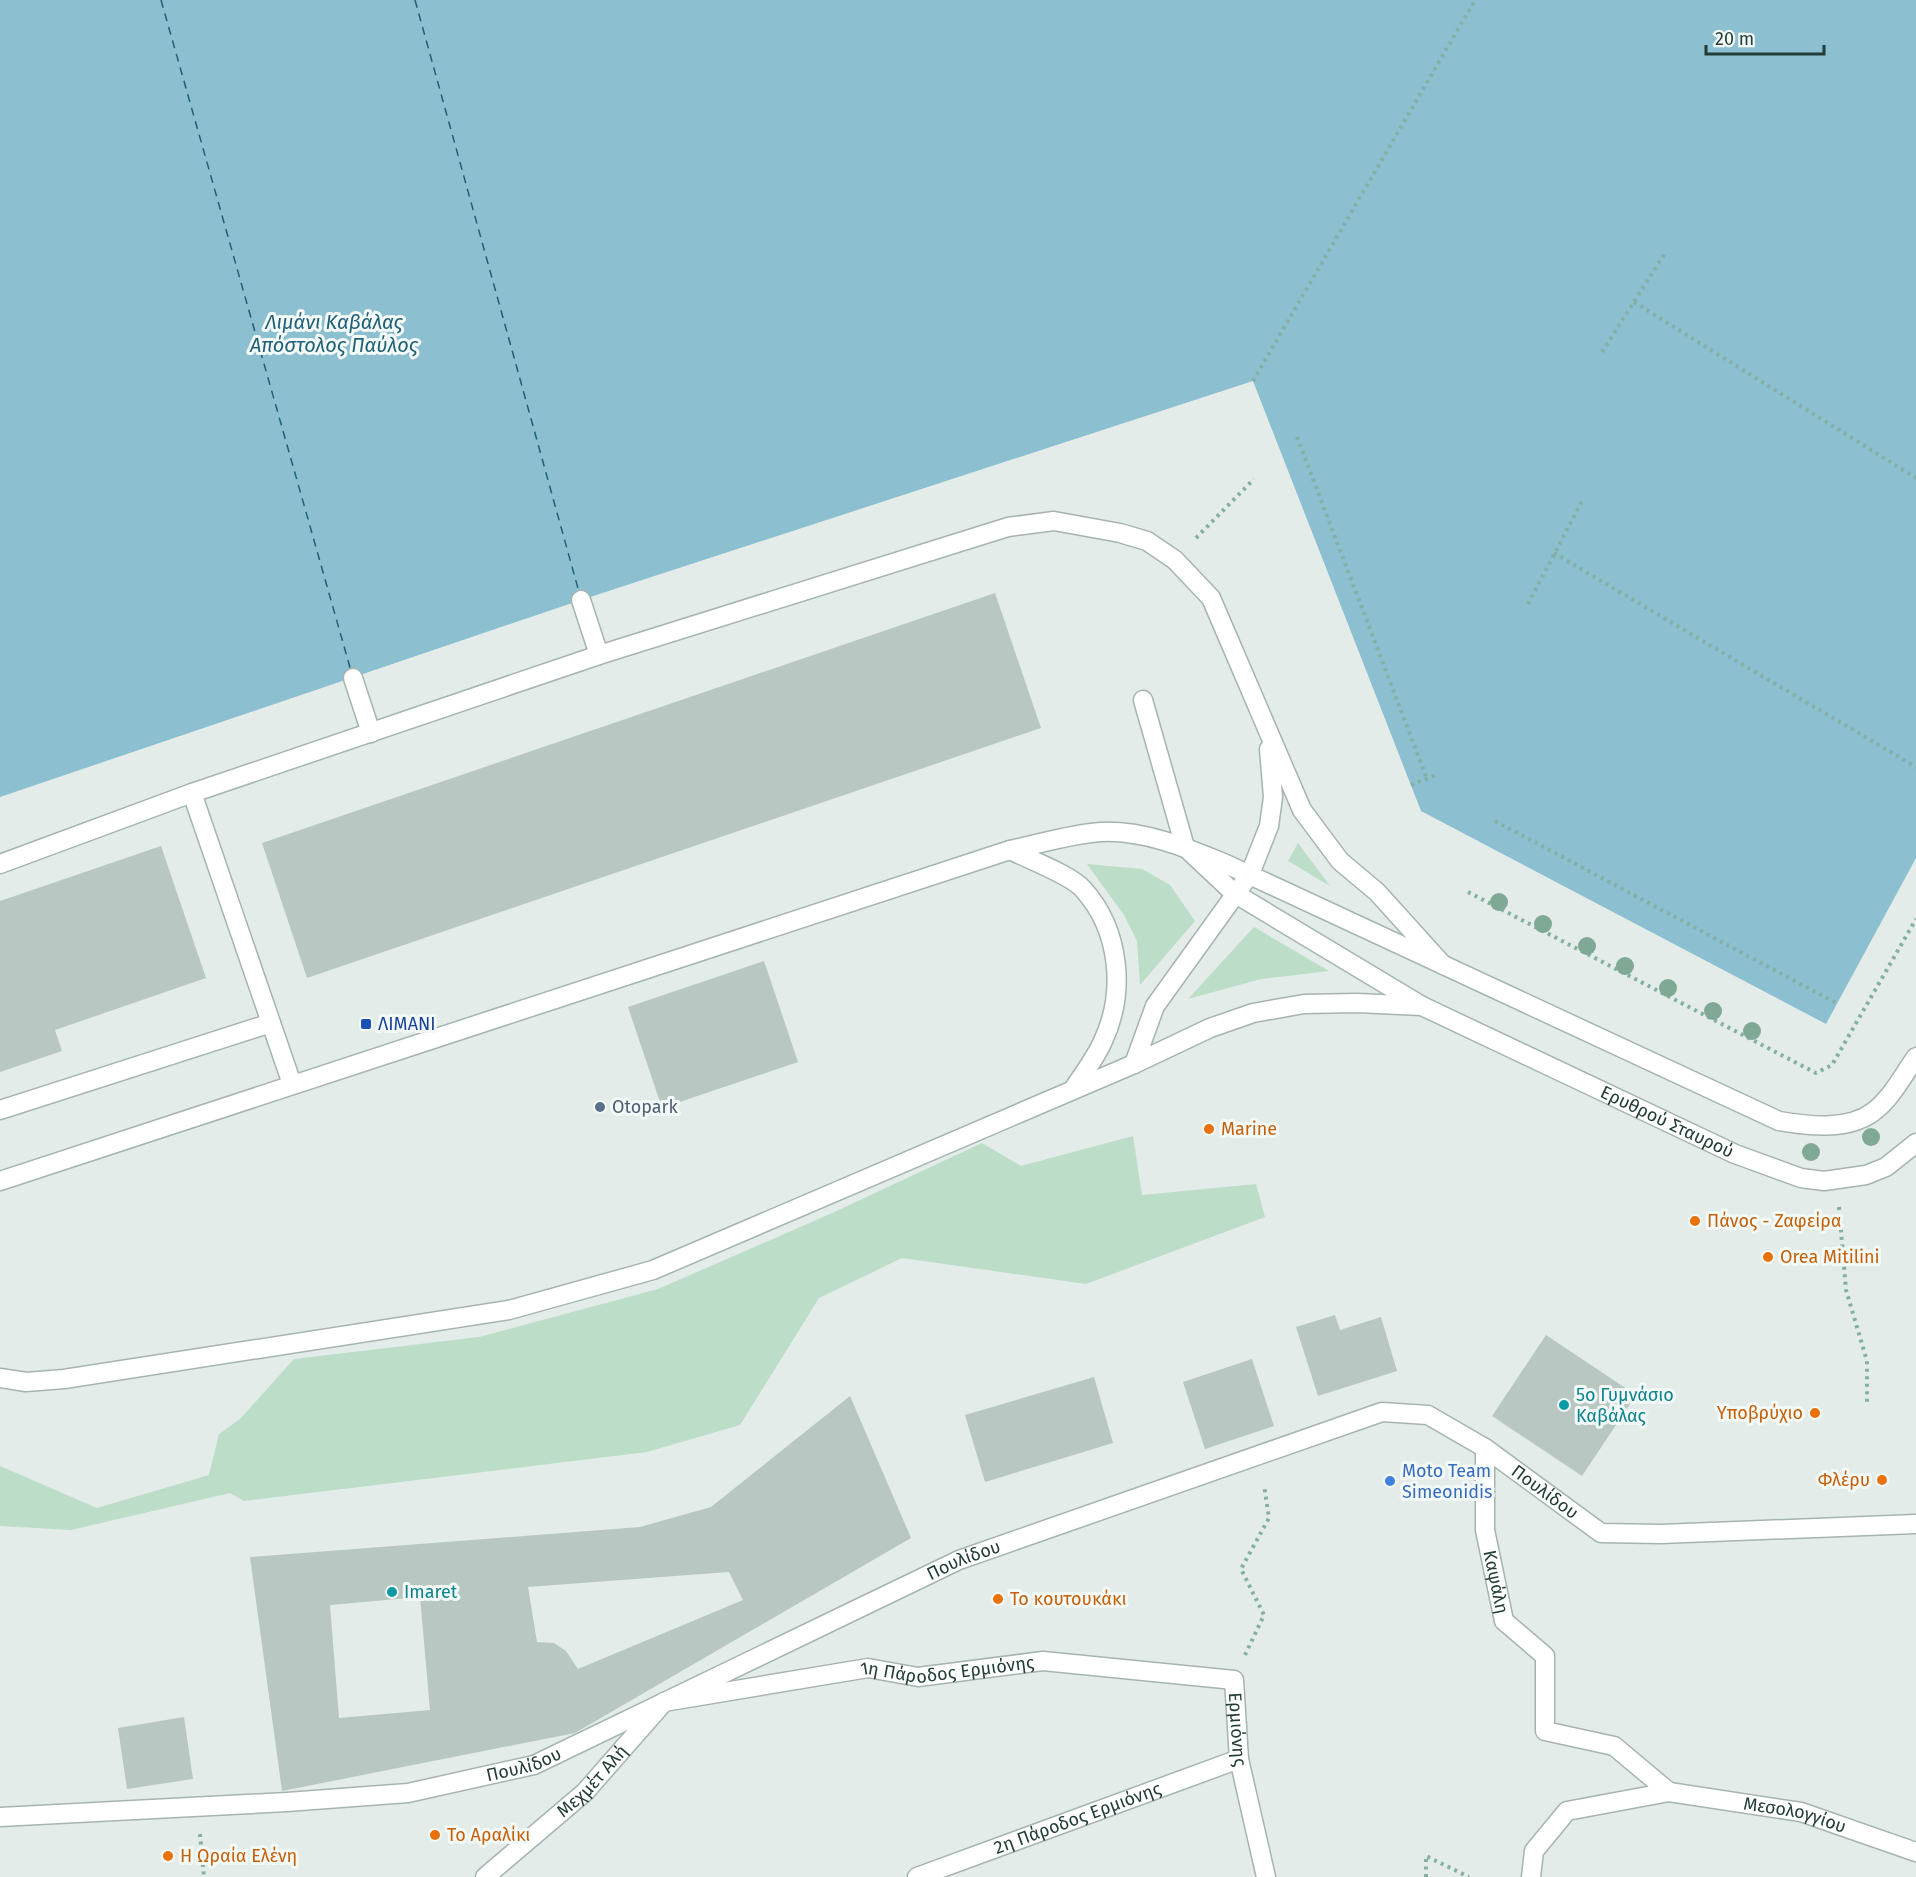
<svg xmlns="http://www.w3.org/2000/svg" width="1916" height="1877" font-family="'Fira Sans',sans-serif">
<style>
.green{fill:#bcddc8}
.water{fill:#8cbfd0}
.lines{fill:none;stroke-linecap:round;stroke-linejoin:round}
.ferry{stroke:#1f6077;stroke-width:1.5;stroke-dasharray:8 6;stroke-linecap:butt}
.building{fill:#b8c7c2;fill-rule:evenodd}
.service-casing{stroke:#a6b4b0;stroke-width:21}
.minor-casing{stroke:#a6b4b0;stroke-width:21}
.tertiary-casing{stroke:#a6b4b0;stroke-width:21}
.path{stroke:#84afa5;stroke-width:4;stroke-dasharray:3 4.5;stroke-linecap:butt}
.service{stroke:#fff;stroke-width:18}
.minor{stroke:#fff;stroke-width:18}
.tertiary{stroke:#fff;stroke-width:18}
.tree{fill:#7fa994}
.transit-dot{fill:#1a4fb4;stroke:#f3f9f7;stroke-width:2}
.service-dot{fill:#5c6f8a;stroke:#f3f9f7;stroke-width:2}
.food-dot{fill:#e8710a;stroke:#f3f9f7;stroke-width:2}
.culture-dot{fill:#0f9aa8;stroke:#f3f9f7;stroke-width:2}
.shop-dot{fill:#3f7fe0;stroke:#f3f9f7;stroke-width:2}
.labels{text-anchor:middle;stroke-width:6;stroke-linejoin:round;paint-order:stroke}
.transit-label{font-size:18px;fill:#164399;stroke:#f3f9f7;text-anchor:start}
.service-label{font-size:18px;fill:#4e5e75;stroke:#f3f9f7;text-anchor:start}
.street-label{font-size:18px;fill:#233d38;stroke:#f3f9f7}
.food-label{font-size:18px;fill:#c56008;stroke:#f3f9f7;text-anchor:start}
.culture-label{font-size:18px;fill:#0d838f;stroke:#f3f9f7;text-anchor:start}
.shop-label{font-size:18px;fill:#366cbe;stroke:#f3f9f7;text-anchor:start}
.water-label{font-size:20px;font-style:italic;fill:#1f6077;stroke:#f3f9f7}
</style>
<rect width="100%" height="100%" fill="#e3ece9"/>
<g class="green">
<polygon points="1298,843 1330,886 1288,861"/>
<polygon points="1087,864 1142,869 1170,885 1195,921 1140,985 1137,941 1124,915"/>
<polygon points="1254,927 1329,971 1261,979 1188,999"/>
<polygon points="1133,1136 1142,1195 1256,1184 1265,1217 1086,1284 902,1258 819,1298 740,1425 647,1452 244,1501 230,1493 71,1530 0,1526 0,1466 97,1508 209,1475 219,1434 240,1419 294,1359 479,1337 658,1289 830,1214 982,1143 1021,1166"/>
</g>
<polygon class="water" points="0,0 1916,0 1916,858 1826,1024 1421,811 1253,381 581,600 0,797"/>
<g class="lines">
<g class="ferry">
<polyline points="161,0 351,671"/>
<polyline points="415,0 579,592"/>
</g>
</g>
<g class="building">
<polygon points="995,593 1041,728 307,978 262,843"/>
<polygon points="161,846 206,978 55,1030 62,1051 0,1072 0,901"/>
<polygon points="764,961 798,1062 662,1108 628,1007"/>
<polygon points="1335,1315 1340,1330 1381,1317 1397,1371 1318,1396 1296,1327"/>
<polygon points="1546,1335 1636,1395 1582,1476 1492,1416"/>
<polygon points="1252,1359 1274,1426 1205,1449 1183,1382"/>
<polygon points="1094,1377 1113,1443 985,1482 965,1415"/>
<path d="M850,1396L911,1538L575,1733L282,1791L250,1557L640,1527L711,1507ZM729,1572L743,1600L578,1669L566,1651L554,1643L537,1642L528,1587ZM420,1597L430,1710L339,1718L330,1605Z"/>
<polygon points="184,1717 193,1779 127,1789 118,1728"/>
</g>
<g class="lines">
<defs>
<g id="service">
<polyline points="581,600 599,655"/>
<polyline points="353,678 371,733"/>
<polyline points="1143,700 1185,847 1234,893 1422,1006"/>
<polyline points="0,864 192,793 599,655 1008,527 1054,521 1120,533 1147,541 1175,560 1211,598 1302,810 1340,861 1377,892 1443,965"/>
<polyline points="1134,1064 1155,1006 1250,874 1269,826 1273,797 1269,749"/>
<polyline points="0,1110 271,1023"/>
</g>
<g id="minor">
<polyline points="192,793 292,1084"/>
<path id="s1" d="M1485,1448V1530L1504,1621L1545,1656V1731L1614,1746L1669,1792L1567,1811L1534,1851L1531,1877"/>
<path id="s2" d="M1669,1792L1801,1812L1916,1852"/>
<path id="s3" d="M485,1877L585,1792L664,1702L868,1668L918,1677L1043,1661L1234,1680L1239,1759L1266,1877"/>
<path id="s4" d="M917,1877L1239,1759"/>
</g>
<g id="tertiary">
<path d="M1010,850C1028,859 1071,875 1083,889C1120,930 1126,992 1103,1041C1096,1057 1084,1073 1074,1088"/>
<path d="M0,1181L1010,850C1039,844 1071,834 1101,832C1144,830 1187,848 1226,864L1779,1121C1809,1126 1847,1131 1873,1112C1891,1099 1904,1074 1916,1057"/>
<path id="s5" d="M0,1378L26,1382L64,1379L509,1310L653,1270L1134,1064L1210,1028L1253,1013L1304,1004L1357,1003L1422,1006L1735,1154L1801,1178L1824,1181L1866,1175L1886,1167L1916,1143"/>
<path id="s6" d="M0,1817L287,1802L408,1793L534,1765L959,1560L1382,1412L1428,1415L1485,1448L1601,1533L1661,1534L1916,1524"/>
</g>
</defs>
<use href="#service" class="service-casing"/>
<use href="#minor" class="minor-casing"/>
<use href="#tertiary" class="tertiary-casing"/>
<g class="path">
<polyline points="1634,302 1916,478"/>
<polyline points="1602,352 1665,253"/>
<polyline points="1253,381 1475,0"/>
<polyline points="1297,437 1427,779"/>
<polyline points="1196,538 1254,479"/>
<polyline points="1554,553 1916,767"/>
<polyline points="1528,604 1582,501"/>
<polyline points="1411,785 1436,775"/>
<polyline points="1495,821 1838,1004"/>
<polyline points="1468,892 1816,1073 1832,1065 1916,919"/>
<polyline points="1839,1207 1846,1290 1867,1361 1867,1404"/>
<polyline points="1245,1655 1264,1615 1241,1569 1269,1518 1264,1485"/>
<polyline points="200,1834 204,1877"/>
<polyline points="1426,1877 1426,1856 1469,1877"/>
</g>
<use href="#service" class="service"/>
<use href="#minor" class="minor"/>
<use href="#tertiary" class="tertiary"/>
</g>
<g class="tree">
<circle cx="1499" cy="902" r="9"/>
<circle cx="1543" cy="924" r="9"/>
<circle cx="1587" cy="946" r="9"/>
<circle cx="1625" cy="966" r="9"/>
<circle cx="1668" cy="988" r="9"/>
<circle cx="1713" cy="1011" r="9"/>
<circle cx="1752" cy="1031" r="9"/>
<circle cx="1871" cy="1137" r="9"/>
<circle cx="1811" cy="1152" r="9"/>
</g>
<rect class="transit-dot" x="360" y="1018" width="12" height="12" rx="3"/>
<circle class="service-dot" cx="600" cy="1107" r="6"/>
<g class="food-dot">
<circle cx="1209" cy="1129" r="6"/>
<circle cx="1695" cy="1221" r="6"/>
<circle cx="1768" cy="1257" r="6"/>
<circle cx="1815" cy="1413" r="6"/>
<circle cx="1882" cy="1480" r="6"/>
<circle cx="998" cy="1599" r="6"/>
<circle cx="435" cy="1835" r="6"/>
<circle cx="168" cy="1856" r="6"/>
</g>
<g class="culture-dot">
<circle cx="1564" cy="1405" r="6"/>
<circle cx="392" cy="1592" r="6"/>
</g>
<circle class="shop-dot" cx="1390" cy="1481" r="6"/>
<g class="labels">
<g class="transit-label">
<text x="378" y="1030">ΛΙΜΑΝΙ</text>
</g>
<g class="service-label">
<text x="612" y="1113">Otopark</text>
</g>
<g class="street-label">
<text dy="6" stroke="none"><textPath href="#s5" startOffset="1758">Ερυθρού Σταυρού</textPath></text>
<text dy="6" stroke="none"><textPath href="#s6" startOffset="1644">Πουλίδου</textPath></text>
<text dy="6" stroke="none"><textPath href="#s6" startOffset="1014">Πουλίδου</textPath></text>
<text dy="6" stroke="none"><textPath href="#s1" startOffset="135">Καψάλη</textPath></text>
<text dy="6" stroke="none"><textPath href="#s3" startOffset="538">1η Πάροδος Ερμιόνης</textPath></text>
<text dy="6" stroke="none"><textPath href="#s3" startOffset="876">Ερμιόνης</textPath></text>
<text dy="6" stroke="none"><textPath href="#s6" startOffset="528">Πουλίδου</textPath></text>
<text dy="6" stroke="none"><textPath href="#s3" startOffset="144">Μεχμέτ Αλή</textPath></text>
<text dy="6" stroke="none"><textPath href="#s2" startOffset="128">Μεσολογγίου</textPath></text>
<text dy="6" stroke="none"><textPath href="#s4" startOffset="171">2η Πάροδος Ερμιόνης</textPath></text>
</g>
<g class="food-label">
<text x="1221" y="1135">Marine</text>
<text x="1707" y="1227">Πάνος - Ζαφείρα</text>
<text x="1780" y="1263">Orea Mitilini</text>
<text x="1803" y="1419" text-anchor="end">Υποβρύχιο</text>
<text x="1870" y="1486" text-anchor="end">Φλέρυ</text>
<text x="1010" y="1605">Το κουτουκάκι</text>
<text x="447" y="1841">Το Αραλίκι</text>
<text x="180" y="1862">Η Ωραία Ελένη</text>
</g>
<g class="culture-label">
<text x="1576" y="1401">5ο Γυμνάσιο<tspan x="1576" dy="21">Καβάλας</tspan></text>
<text x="404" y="1598">Imaret</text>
</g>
<g class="shop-label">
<text x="1402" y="1477">Moto Team<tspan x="1402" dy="21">Simeonidis</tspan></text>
</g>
<g class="water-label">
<text x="334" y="329">Λιμάνι Καβάλας<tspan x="334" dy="23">Απόστολος Παύλος</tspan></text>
</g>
</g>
<path d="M1706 45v9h118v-9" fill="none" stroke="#233d38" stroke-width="3"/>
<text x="1715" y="45" font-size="18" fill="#233d38" stroke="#f3f9f7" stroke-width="4.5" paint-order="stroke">20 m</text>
</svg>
